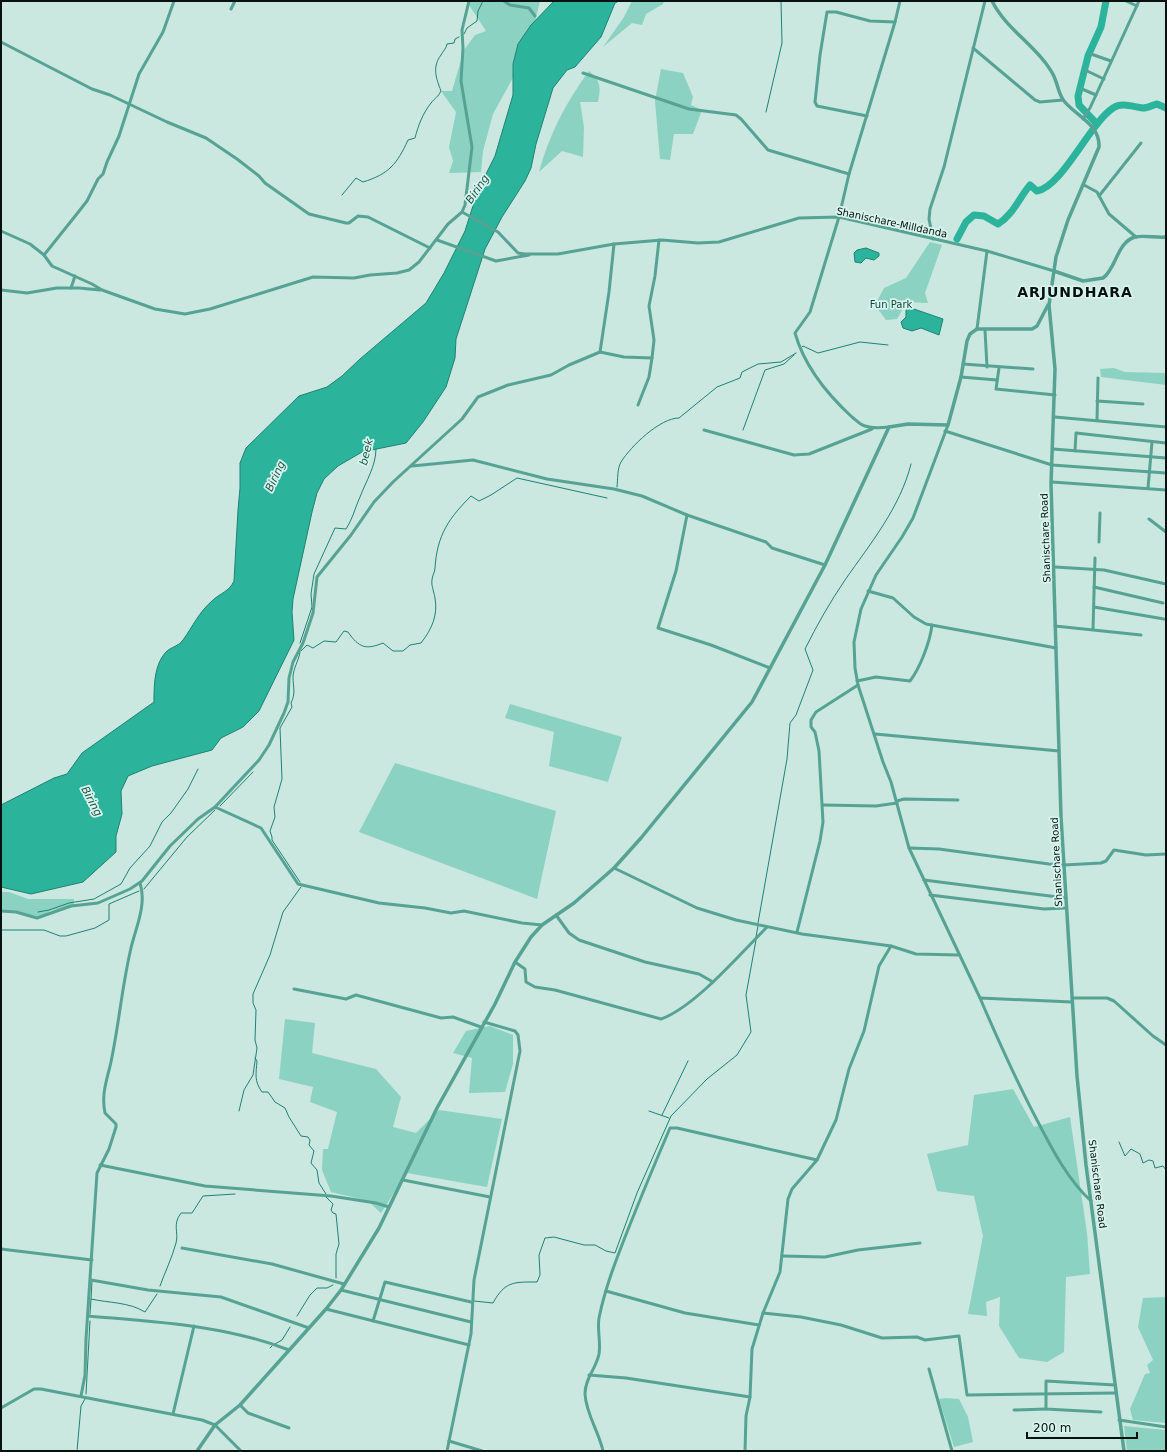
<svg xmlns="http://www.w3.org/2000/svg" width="1167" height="1452" font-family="'DejaVu Sans',sans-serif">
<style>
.green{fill:#8cd2c2}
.water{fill:#2bb39c;stroke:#208272}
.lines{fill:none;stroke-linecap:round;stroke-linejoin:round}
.stream{stroke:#208272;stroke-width:1}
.river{stroke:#2bb39c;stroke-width:7}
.minor{stroke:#57a393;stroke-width:3}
.tertiary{stroke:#57a393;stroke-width:3.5}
.labels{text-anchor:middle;stroke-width:3.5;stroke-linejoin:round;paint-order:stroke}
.street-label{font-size:10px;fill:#07110f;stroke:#d7f5ed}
.park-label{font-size:10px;fill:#10483e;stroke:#d7f5ed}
.water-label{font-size:11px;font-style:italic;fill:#1e5349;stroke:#d7f5ed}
.district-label{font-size:14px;font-weight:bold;letter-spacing:1px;fill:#07110f;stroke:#d7f5ed}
</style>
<rect width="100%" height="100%" fill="#cae7e0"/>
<g class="green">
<polygon points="470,1 540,1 532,34 514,76 493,114 483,151 481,172 449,173 453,161 449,147 456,112 441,91 452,91 464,50 475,35 486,31 469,5"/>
<polygon points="632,1 664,1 663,4 646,14 642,25 632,23 603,47 624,17"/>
<polygon points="661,69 683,73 693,97 691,105 702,110 693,134 674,134 670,160 660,159 655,101"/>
<path d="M589,71C601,80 601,89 598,102H580L584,127L583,157L562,151L539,172C549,135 566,102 589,71Z"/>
<polygon points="930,242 942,245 925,293 928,303 907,302 897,319 886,320 875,305 884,288 906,278"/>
<polygon points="1114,368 1125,372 1166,373 1166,385 1101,377 1100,369"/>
<polygon points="510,704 622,737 608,782 549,766 554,732 505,718"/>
<polygon points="395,763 556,811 537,899 359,832"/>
<path d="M1,892H9L28,899H74V905L50,911L43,917C27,916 18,909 1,912Z"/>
<polygon points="285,1019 315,1023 312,1053 376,1069 401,1097 393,1127 416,1133 439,1110 502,1119 487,1187 407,1173 381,1213 368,1201 331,1192 322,1170 323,1149 328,1149 337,1112 310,1102 313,1087 279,1079"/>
<polygon points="490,1026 513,1035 513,1064 505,1092 469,1093 472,1058 453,1053 466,1031"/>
<polygon points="1013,1089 1034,1127 1070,1117 1087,1233 1090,1274 1066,1277 1064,1352 1047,1362 1019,1358 999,1326 1000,1297 986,1302 987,1316 968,1314 983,1236 974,1196 937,1191 927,1154 968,1145 974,1095"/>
<polygon points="1166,1297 1166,1423 1133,1420 1130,1409 1145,1374 1150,1373 1147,1365 1153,1360 1138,1327 1143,1298"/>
<polygon points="946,1398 959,1399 968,1417 973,1442 954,1447 939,1399"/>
<polygon points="1124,1426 1166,1430 1166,1451 1127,1451"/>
</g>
<g class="water">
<path d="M554,1H619L615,3L601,37L575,67L567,70L553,88L536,144L531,168L525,181L502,217L485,249L456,339L455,358L446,387L423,422L406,443L362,452L338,466L324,479L317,493L312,512L293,599L292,612L294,640L259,711L243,727L221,738L212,750L152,766L128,776L121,791L122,814L116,836V852L83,882L31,894L1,887V805L54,778L67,774L82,753L154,702C154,686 154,665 166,652C171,647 179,646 183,640C193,626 199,612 212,601C220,593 229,592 234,581L238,510L240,488V463L246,448L299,396L327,387L342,376L360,359L426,303L444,273L465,231L478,190L495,156L513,95V64L518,44L531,25Z"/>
<polygon points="866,248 879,253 879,256 874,260 866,258 861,263 855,262 854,253 857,250"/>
<polygon points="911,308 943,319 939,335 921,328 912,331 903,328 901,322 906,317 906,310"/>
</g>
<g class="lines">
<g class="stream">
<polyline points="464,34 467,28 477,21 478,11 483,1"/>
<polyline points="766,112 782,43 781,1"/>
<path d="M342,195L356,178L363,182C389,174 397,164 408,140L415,138C418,126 423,113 431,103C435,98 438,97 441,91C436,78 432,67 441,55C443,51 446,49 447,44L454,43L455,39L459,37"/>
<polyline points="802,347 803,346 818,353 860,342 888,345"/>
<polyline points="743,430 765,370 784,364 794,355"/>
<path d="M617,487C618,479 617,469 621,462C631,446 660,418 679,418L717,387L740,378L742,372L758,364L781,362L796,353"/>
<path d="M300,643L312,607L311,594L314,574L335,528L346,529C353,518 355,508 360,497C366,481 376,466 376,449"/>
<path d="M301,651L307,645L313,648L324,641L336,642L344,631L348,632C359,648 366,650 383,643L393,651H403L410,645L421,643C432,629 438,615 435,598C434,592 431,585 432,580C432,576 435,572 435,568C437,535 449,518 471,496L479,501L491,495L517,478L607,498"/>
<polyline points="220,806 253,772"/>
<path d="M300,882L272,840V837L270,831L275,817L274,807L282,779L280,728L292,707L291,703C296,693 293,687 293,677C293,669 299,660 300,652"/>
<polyline points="144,889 187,837 215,810"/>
<polyline points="38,912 49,910 69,903 94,899 121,884 130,868 150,846 162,822 171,813 188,789 198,769"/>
<path d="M758,923L787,759L790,723L796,715L813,670L805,649C817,625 830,602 845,580C870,544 900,508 911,464"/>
<polyline points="1,930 44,930 60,936 66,936 95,928 109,920 109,904 139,891"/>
<polyline points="756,937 758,926"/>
<path d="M255,1058L257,1061C256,1074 254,1081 262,1092H268L275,1102L285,1108L289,1117L301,1136L308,1137L310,1140L309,1145L314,1151L311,1163L317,1170L319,1183L326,1194"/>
<polyline points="239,1111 244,1090 253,1075 257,1048 255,1040 256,1010 253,1003 253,994 270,955 283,912 301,887"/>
<polyline points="649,1111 669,1118"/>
<polyline points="662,1115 688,1061"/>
<polyline points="1119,1142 1125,1156 1131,1149 1140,1154 1143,1163 1149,1160 1153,1161 1155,1168 1163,1166 1166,1170"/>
<polyline points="326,1197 333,1204 331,1210 333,1213 336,1214 339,1244 336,1254 336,1278"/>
<path d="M160,1286C165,1272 172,1258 176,1243C179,1232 172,1225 181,1213H192L203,1196L235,1194"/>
<polyline points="91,1299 92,1282"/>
<path d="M474,1301L493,1303C505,1281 514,1282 537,1282L540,1275L539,1255L545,1238L554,1237L584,1245H595L606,1251L615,1253L637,1193L671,1116L707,1079L737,1055L751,1032L746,995L756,940"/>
<path d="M90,1314L91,1299C109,1303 129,1302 145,1312L157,1294"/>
<polyline points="297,1316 310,1295 317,1288 327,1288 333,1285"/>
<polyline points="275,1344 282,1340 290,1327"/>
<polyline points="270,1348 272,1346"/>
<polyline points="86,1394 90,1321"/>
<polyline points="77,1451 81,1406 85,1399"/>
</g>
<g class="river">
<polyline points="1097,124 1079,105 1078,96 1088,56 1101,27 1106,1"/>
<path d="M957,239L966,222L974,215L984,216L998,224C1013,215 1019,198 1030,185L1037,191C1062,187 1090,123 1113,108C1122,102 1133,107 1143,108C1147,108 1153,105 1157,104L1166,108"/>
</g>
<g class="minor">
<polyline points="174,1 163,32 139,74 119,136 107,162 103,174 98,179 87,201 76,215 44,255 52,266 92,284 102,290 155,309 185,314 210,309 313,277 354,278 370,275 397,273 409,270 419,262 448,224 462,212 465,205 472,147 461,81 463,48 462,30 469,1"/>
<polyline points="504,1 510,5 529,8 535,16"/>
<polyline points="1126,1 1137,6"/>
<polyline points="231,9 235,1"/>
<polyline points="1,42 92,89 110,95 167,122 206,138 237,159 259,176 265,183 309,214 346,223 349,223 358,216 368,217 430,248"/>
<polyline points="973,48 1035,100 1040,102 1063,100"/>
<polyline points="1091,54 1111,61"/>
<polyline points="1085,70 1104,79"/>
<polyline points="583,73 689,109 736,115 741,119 768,150 849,174"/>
<polyline points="1082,89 1096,95"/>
<polyline points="867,116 817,106 815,102 820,55 827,12 836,12 870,21 895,22"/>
<polyline points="1083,119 1090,108 1139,1"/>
<polyline points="1084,185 1097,192 1109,214 1136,237"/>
<polyline points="1099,196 1141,143"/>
<polyline points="462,212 498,232 518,253 525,254 558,254 614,244 662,240 698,243 719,242 799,218 839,217 987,251 1054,271"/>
<polyline points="1,231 30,244 44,255"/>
<polyline points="933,239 929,219 930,209 944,167 985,1"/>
<polyline points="437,240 496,261 529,255"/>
<polyline points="71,288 75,276"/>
<polyline points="1,290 27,293 57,288 79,288 100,290"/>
<polyline points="977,329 987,251"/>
<polyline points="985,330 987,367"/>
<polyline points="600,352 609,292 614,244"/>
<polyline points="963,364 1033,369"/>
<polyline points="999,368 996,389 1055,395"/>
<polyline points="961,377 997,380"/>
<polyline points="1097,401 1143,404"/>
<polyline points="638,405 649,377 652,358"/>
<polyline points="1055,417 1166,427"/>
<polyline points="1097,420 1098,378"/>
<polyline points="948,425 913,518 902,537 876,575 861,609 854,642 855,668 858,685 883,762 891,782 909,848 980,998"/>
<path d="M889,427C881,428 873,429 865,426C860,425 856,420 852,417C828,395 804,365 795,333L810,312L839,217L849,174L895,22L900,1"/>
<polyline points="704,430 794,455 809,454 872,429"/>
<polyline points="945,431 1052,465 1166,473"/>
<polyline points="1053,449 1166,458"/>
<polyline points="1075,451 1076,433 1166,443"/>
<polyline points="412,466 473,460 547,479 614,489 642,496 687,515 766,542 772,548 825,565"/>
<polyline points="1052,482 1166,490"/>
<polyline points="1148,488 1152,442"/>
<polyline points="687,515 676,571 658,628 711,645 770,668"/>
<polyline points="1149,519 1166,532"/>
<polyline points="1099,542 1100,513"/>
<polyline points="1055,567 1104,570 1166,584"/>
<polyline points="1094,587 1163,603"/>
<polyline points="868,591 893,598 914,617 926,624 1056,648"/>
<polyline points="1094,607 1164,619"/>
<polyline points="1055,626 1141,635"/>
<polyline points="1093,629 1095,558"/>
<path d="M857,681L876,677L910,681C920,668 930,642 932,625"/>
<polyline points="875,734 1059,751"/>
<polyline points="897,801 904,799 958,800"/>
<polyline points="823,805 876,806 897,803"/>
<polyline points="215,807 259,760 269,745 284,713 288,702 289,678 293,662 303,643 313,613 317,577 351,535 374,502 393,482 462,419 478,397 508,385 551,375 569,365 600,352 624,357 652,358 654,340 649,306 655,276 659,240"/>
<polyline points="909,848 939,849 1049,864 1064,865 1101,863 1106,861 1114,850 1146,855 1166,854"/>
<polyline points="614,868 697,908 736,920 802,934 891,946 916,954 959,955"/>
<polyline points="924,880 1066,898"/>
<polyline points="930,895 1044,909 1066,908"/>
<polyline points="1,911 16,912 37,918 71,906 98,903 130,889 142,881 170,846 198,819 215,807 261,828 298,884 379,903 425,908 451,913 464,911 522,923 542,925"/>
<polyline points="556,915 569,933 579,940 645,962 699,974 713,982"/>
<polyline points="797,932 820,841 823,822 819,751 815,732 811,727 811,720 816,712 858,685"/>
<path d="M515,962L525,969L526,982L535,987L555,990L661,1019C695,1007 741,953 767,927"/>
<polyline points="294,989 346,999 356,995 441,1018 453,1017 481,1027"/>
<polyline points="1072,998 1107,998 1114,1001 1153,1036 1166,1045"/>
<path d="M1072,1002L980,998C998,1040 1017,1082 1038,1122C1052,1149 1068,1180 1091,1201"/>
<polyline points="100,1165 205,1186 331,1196 376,1203 389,1207"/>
<polyline points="403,1180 490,1197"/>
<polyline points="182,1248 272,1264 344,1284"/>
<polyline points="1,1249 92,1260"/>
<polyline points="782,1256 825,1257 858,1250 920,1243"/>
<polyline points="91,1280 148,1290 221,1297 309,1328"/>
<polyline points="341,1290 471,1322"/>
<polyline points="606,1291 685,1313 759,1325"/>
<polyline points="326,1309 469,1345"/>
<polyline points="763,1313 801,1317 841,1325 882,1338 917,1337 925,1340 959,1336 967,1395 1116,1393"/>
<path d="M88,1316C156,1322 225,1325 289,1350"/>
<polyline points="373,1321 385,1282 471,1302"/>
<polyline points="929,1369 952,1451"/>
<polyline points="589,1375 626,1378 750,1397"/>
<path d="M81,1396L85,1375L86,1339L97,1173L109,1149L116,1127V1124L105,1113C101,1094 107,1080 111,1062C119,1024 122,986 131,948C136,927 147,904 140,883"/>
<polyline points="240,1405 248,1413 289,1428"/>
<polyline points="1,1408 34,1389 41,1389 202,1420 215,1425 241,1451"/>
<polyline points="1014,1410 1046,1409"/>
<polyline points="1101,1412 1046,1409 1046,1381 1115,1385"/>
<polyline points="173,1414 194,1326"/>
<polyline points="1119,1420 1166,1427"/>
<polyline points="449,1441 482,1451"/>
<polyline points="447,1451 471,1334 474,1280 520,1051 518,1035 515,1031 484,1022"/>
<path d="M603,1451C599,1432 586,1414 585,1394C585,1378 596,1369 599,1354C601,1342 597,1330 599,1318C605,1288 616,1260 627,1232C641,1197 655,1163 670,1128H677L817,1160"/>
<polyline points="745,1451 746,1416 750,1397 752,1349 763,1313 780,1272 788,1199 792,1189 817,1160 836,1120 849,1069 864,1031 879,966 891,946"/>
</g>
<g class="tertiary">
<path d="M992,1C1004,25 1027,40 1044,61C1048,66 1053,73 1055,79C1058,86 1059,95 1064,101C1077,117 1100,124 1099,147L1068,220L1056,257L1049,305L1055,369L1051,484L1061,817L1077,1076L1086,1165L1124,1451"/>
<path d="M1054,271L1083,281L1103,278C1116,269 1117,242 1135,237C1144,235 1156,238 1166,237"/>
<polyline points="197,1451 215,1425 240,1405 326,1309 341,1290 379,1228 437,1108 495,1004 515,962 531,937 542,925 574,903 614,868 641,838 752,702 825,565 889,427 908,424 948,425 961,377 967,341 970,334 977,329 1032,329 1037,326 1048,305"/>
</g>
</g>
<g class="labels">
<g class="street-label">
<text transform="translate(892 222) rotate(12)" y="4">Shanischare-Milldanda</text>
<text transform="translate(1045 538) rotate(-92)" y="4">Shanischare Road</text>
<text transform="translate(1056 862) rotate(-93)" y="4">Shanischare Road</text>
<text transform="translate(1098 1184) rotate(83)" y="4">Shanischare Road</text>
</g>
<g class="park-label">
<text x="891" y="308">Fun Park</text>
</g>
<g class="water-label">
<text transform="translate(477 189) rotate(-56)" y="4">Biring</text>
<text transform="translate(366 452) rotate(-76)" y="4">beek</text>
<text transform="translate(275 476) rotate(-65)" y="4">Biring</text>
<text transform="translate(92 801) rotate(62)" y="4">Biring</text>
</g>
<g class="district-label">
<text x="1075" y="297">ARJUNDHARA</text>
</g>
</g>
<rect width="1167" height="1452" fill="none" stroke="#07110f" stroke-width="4"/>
<path d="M1027 1432v6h110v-6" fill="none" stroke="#07110f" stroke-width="2"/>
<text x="1033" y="1432" font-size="12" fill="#07110f" stroke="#d7f5ed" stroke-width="3" paint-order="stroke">200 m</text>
</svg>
